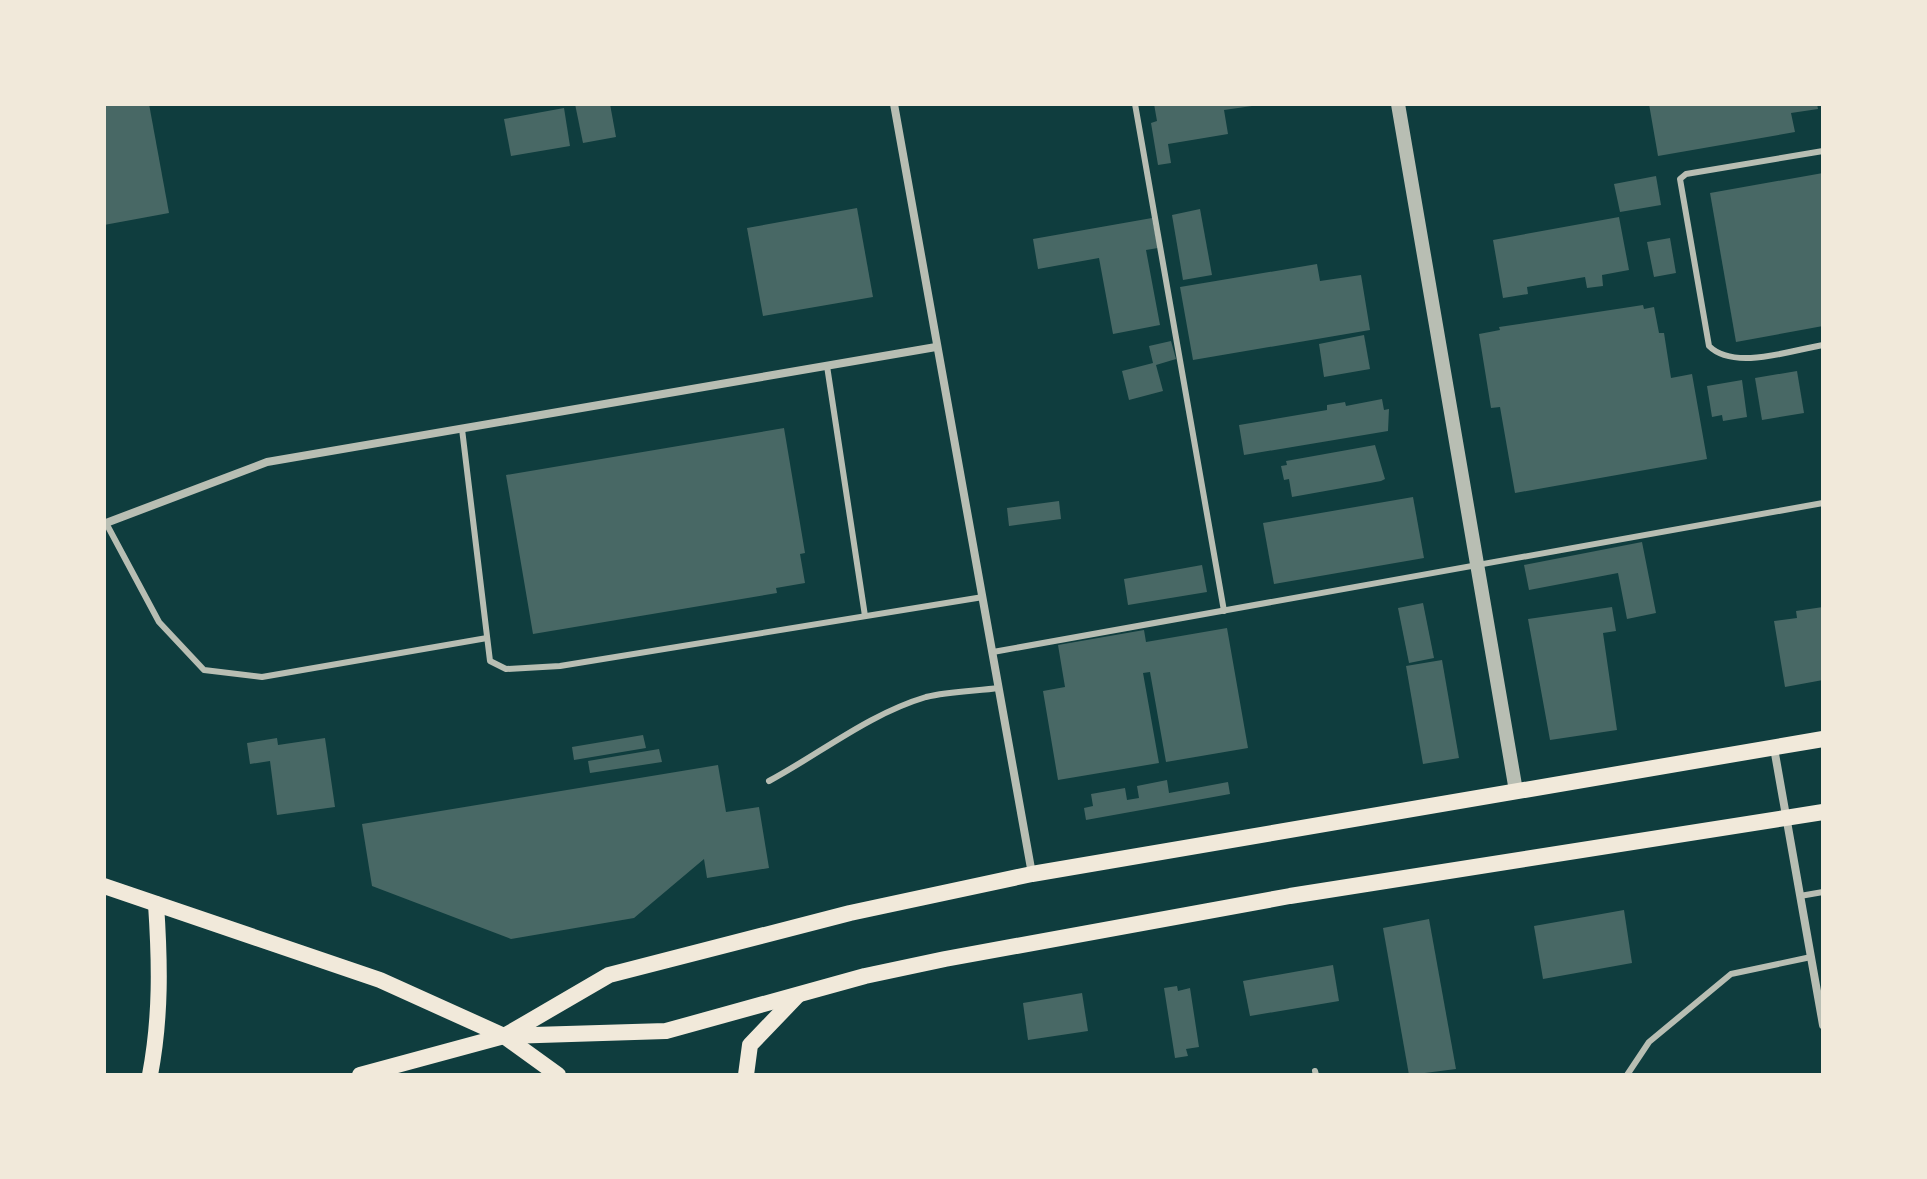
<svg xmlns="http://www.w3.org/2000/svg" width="1927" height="1179" font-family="Arial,sans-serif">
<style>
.building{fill:#486865}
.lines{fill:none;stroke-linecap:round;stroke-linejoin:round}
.service{stroke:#b8beb3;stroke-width:6}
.minor{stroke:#b8beb3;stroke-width:8}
.tertiary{stroke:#b8beb3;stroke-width:14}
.secondary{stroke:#f1e9da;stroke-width:16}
</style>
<rect width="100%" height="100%" fill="#0f3d3e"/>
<g class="building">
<polygon points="104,104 149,104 169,213 104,225"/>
<polygon points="575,104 610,104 616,137 583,143"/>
<polygon points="1154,104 1252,104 1252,106 1224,110 1228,134 1168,144 1171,163 1158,165 1151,123 1157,121"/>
<polygon points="1649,104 1817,104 1818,109 1791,113 1795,132 1658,156"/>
<polygon points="564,108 570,146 511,156 504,119"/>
<polygon points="1823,173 1823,326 1736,342 1710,193"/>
<polygon points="1656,176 1661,205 1620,212 1614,184"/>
<polygon points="857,208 873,297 763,316 747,228"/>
<polygon points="1200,209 1212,275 1183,280 1172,215"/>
<polygon points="1619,217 1629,270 1602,275 1603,286 1587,288 1585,277 1527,287 1528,294 1503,298 1493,240"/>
<polygon points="1152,218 1158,248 1146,250 1160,325 1113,334 1099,258 1038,269 1033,239"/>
<polygon points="1670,238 1676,273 1654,277 1647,242"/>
<polygon points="1317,264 1320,281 1361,275 1370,330 1193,360 1180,287"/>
<polygon points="1643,305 1644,309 1654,307 1659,333 1664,333 1671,378 1692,374 1707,459 1515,493 1500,407 1491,408 1479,334 1500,330 1499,327"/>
<polygon points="1364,335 1370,369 1324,377 1319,344"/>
<polygon points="1171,341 1176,359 1156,365 1163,391 1129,400 1122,371 1153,363 1149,346"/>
<polygon points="1797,371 1804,413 1762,420 1755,378"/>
<polygon points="1742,380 1747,417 1723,421 1722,415 1712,417 1707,386"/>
<polygon points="1382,399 1384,410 1389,409 1388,431 1244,455 1239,425 1327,410 1327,405 1345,402 1346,406"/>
<polygon points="784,428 805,553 800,554 805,583 776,588 777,593 533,634 506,475"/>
<polygon points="1375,445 1385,479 1381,481 1292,497 1289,479 1284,480 1281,466 1287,465 1286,461"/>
<polygon points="1413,497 1424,558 1274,584 1263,523"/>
<polygon points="1059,501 1061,519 1009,526 1007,508"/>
<polygon points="1642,542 1656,613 1627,619 1618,573 1529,590 1524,565"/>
<polygon points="1202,565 1207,592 1128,605 1124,579"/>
<polygon points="1423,603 1434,658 1409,663 1398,608"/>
<polygon points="1612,607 1616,631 1603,633 1617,730 1550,740 1528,619"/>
<polygon points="1823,607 1823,680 1785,687 1774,621 1797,618 1796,611"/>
<polygon points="1227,628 1248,748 1166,762 1150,672 1143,673 1159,763 1058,780 1043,691 1065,687 1058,645 1144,630 1146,642"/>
<polygon points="1442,660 1459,758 1423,764 1406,666"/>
<polygon points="643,735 646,748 574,760 572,747"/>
<polygon points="277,738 278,745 325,738 335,807 277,815 270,761 250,764 247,743"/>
<polygon points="659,749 662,762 590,773 588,761"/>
<polygon points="718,765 726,812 759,807 769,868 707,878 704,859 634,918 511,939 372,886 362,824"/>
<polygon points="1167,780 1169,793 1228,782 1230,794 1086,820 1084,808 1093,806 1091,794 1125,788 1127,800 1139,798 1137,786"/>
<polygon points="1624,910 1632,963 1543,979 1534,926"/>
<polygon points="1429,919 1456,1069 1409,1075 1383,928"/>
<polygon points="1333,965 1339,1001 1250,1016 1243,981"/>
<polygon points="1177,986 1178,991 1190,988 1199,1047 1186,1049 1188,1056 1175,1058 1164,988"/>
<polygon points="1082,993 1088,1031 1028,1040 1023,1003"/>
</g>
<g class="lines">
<g class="service">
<polyline points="1135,104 1224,611"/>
<path d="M1823,151L1686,174L1680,179L1709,346C1734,371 1792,350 1823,345"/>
<polyline points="827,366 865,616"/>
<polyline points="462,429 490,661 506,669 560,666 983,597"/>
<polyline points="106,523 159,622 204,670 262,677 487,638"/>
<polyline points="993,652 1823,503"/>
<path d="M769,781C821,753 869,714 926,697C949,691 976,691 999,688"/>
<polyline points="1800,896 1823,892"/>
<polyline points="1315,1071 1316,1075"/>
<polyline points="1627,1075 1649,1042 1731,974 1811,957"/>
</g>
<g class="minor">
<polyline points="894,104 1032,874"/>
<polyline points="106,523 267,462 936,347"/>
<polyline points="1774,748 1823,1025"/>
</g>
<polyline class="tertiary" points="1398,104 1516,791"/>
<g class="secondary">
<polyline points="104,886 380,980 504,1036 558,1075"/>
<polyline points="506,1035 609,975 850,913 1032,874 1823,739"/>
<path d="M150,1075C161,1017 160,963 156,904"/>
<polyline points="360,1075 504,1036 666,1031 865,976 945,959 1290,896 1823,812"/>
<polyline points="746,1075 750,1045 797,996"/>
</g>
</g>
<rect width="1927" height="1179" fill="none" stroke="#f1e9da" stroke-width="212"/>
</svg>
